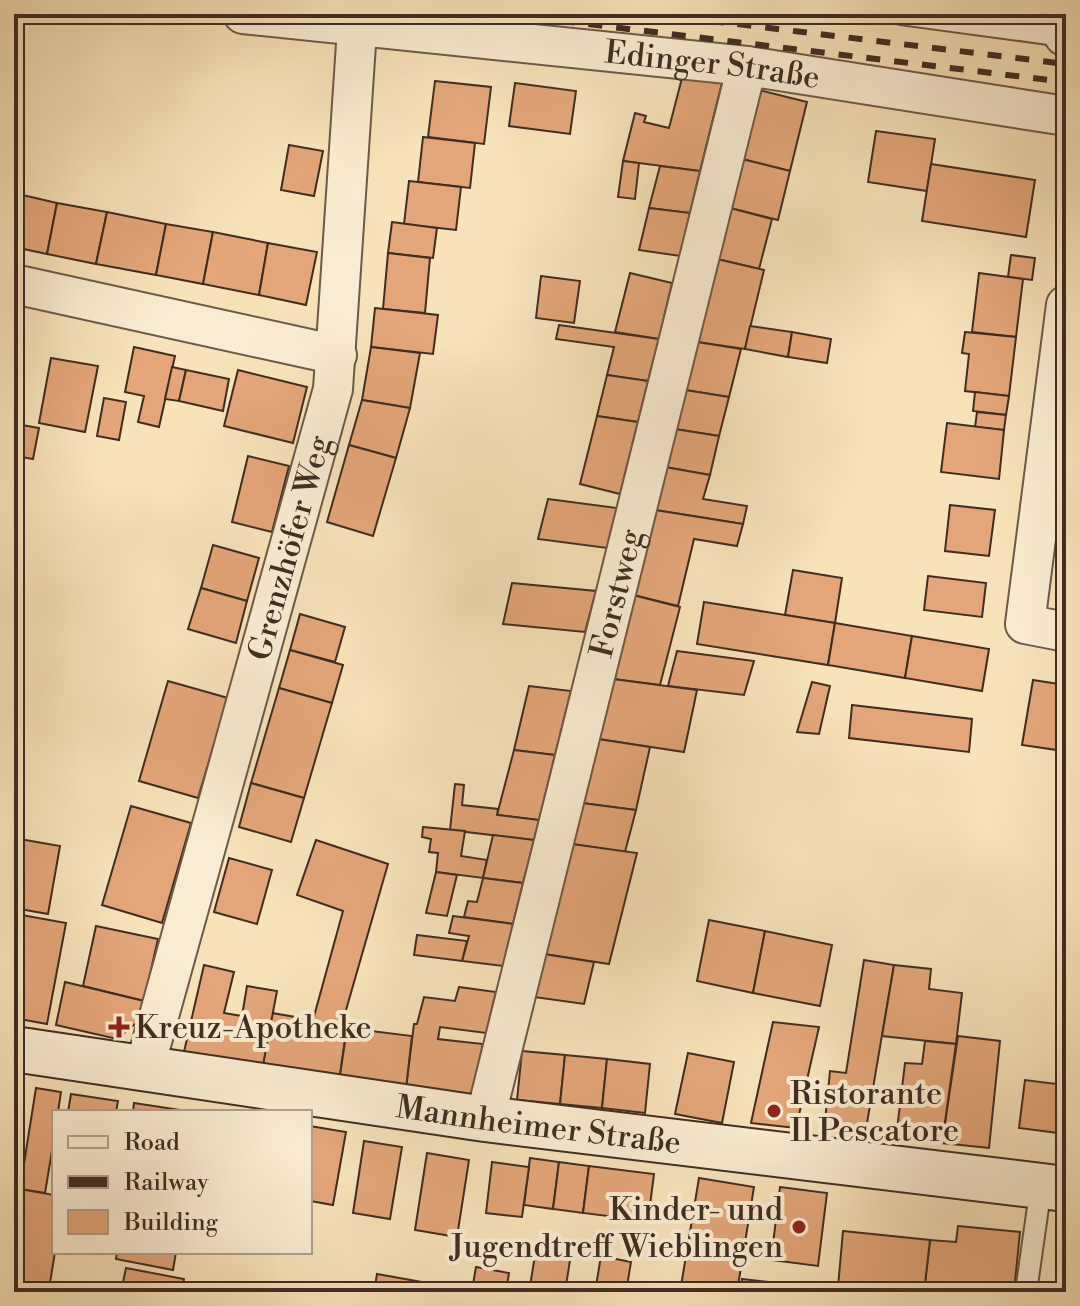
<svg xmlns="http://www.w3.org/2000/svg" width="1080" height="1306" font-family="'Libre Bodoni',serif">
<style>
.building{fill:#e3a579;stroke:#402d22;stroke-width:2}
.lines{fill:none;stroke-linecap:round;stroke-linejoin:round}
.lane-casing{stroke:#6e5a48;stroke-width:24}
.street-casing{stroke:#6e5a48;stroke-width:42}
.secondary-casing{stroke:#402d22;stroke-width:48}
.lane{stroke:#faecd2;stroke-width:20}
.street{stroke:#faecd2;stroke-width:38}
.secondary{stroke:#faecd2;stroke-width:44}
.rail{stroke:#402d22;stroke-width:6;stroke-dasharray:14 14;stroke-linecap:butt}
.poi-dot{fill:#8f2418;stroke:#faecd2;stroke-width:3}
.labels{text-anchor:middle;stroke-width:8;stroke-linejoin:round;paint-order:stroke}
.street-label{font-size:32px;fill:#402d22;stroke:#faecd2}
.poi-label{font-size:32px;fill:#402d22;stroke:#faecd2;text-anchor:start}
</style>
<rect width="100%" height="100%" fill="#f7e2ba"/>
<filter id="stains"><feTurbulence type="fractalNoise" baseFrequency=".0025" numOctaves="4"/><feColorMatrix values="0 0 0 0 .2 0 0 0 0 .09 0 0 0 0 .02 0 0 0 .5 -.17"/></filter>
<radialGradient id="worn" r=".72"><stop offset=".6" stop-color="#630" stop-opacity="0"/><stop offset="1" stop-color="#630" stop-opacity=".3"/></radialGradient>
<g class="building">
<polygon points="682,78 722,83 700,171 623,161 635,113 646,116 644,122 669,128"/>
<polygon points="435,81 491,87 484,144 428,137"/>
<polygon points="515,83 576,91 570,134 509,126"/>
<polygon points="759,90 807,102 790,171 742,159"/>
<polygon points="876,131 935,139 927,191 868,182"/>
<polygon points="423,137 475,143 470,188 418,182"/>
<polygon points="289,145 323,151 314,196 281,190"/>
<polygon points="742,159 790,171 778,220 730,208"/>
<polygon points="623,161 639,163 635,199 618,197"/>
<polygon points="931,164 1035,180 1026,237 922,221"/>
<polygon points="660,166 700,171 690,213 649,208"/>
<polygon points="409,181 461,187 456,230 404,224"/>
<polygon points="14,193 57,203 47,254 14,247"/>
<polygon points="57,203 107,212 96,264 47,254"/>
<polygon points="649,208 690,213 680,256 639,250"/>
<polygon points="730,208 772,219 759,269 717,259"/>
<polygon points="107,212 166,224 156,275 96,264"/>
<polygon points="392,222 437,228 433,258 388,253"/>
<polygon points="166,224 213,232 203,284 156,275"/>
<polygon points="213,232 268,243 259,295 203,284"/>
<polygon points="268,243 317,252 306,305 259,295"/>
<polygon points="388,253 430,258 425,313 383,309"/>
<polygon points="1011,255 1035,258 1032,280 1008,277"/>
<polygon points="717,259 764,270 745,349 697,342"/>
<polygon points="630,273 672,283 659,339 615,332"/>
<polygon points="979,273 1023,279 1016,337 972,332"/>
<polygon points="541,276 580,281 574,323 536,318"/>
<polygon points="375,308 438,315 433,354 371,347"/>
<polygon points="559,325 659,339 648,381 607,375 614,347 556,339"/>
<polygon points="750,326 792,332 788,357 745,349"/>
<polygon points="792,332 831,339 827,363 788,357"/>
<polygon points="965,332 1016,337 1009,396 965,391 969,354 962,353"/>
<polygon points="697,342 741,349 729,397 685,390"/>
<polygon points="134,347 175,356 159,427 138,422 144,396 125,392"/>
<polygon points="371,347 420,353 410,408 362,400"/>
<polygon points="51,358 98,366 85,432 39,423"/>
<polygon points="172,367 186,370 179,401 165,399"/>
<polygon points="186,370 229,379 223,411 179,401"/>
<polygon points="238,370 307,387 293,443 224,426"/>
<polygon points="607,375 648,381 638,422 597,416"/>
<polygon points="685,390 729,397 719,436 675,429"/>
<polygon points="975,392 1009,396 1006,415 973,411"/>
<polygon points="104,398 126,402 119,440 97,436"/>
<polygon points="362,400 410,408 396,458 349,445"/>
<polygon points="977,412 1006,415 1004,430 975,427"/>
<polygon points="597,416 638,422 620,494 580,484"/>
<polygon points="14,423 22,425 15,461 14,460"/>
<polygon points="947,423 1004,430 999,479 941,472"/>
<polygon points="22,425 39,428 33,459 16,456"/>
<polygon points="675,429 719,436 710,475 665,467"/>
<polygon points="349,445 396,458 373,536 327,522"/>
<polygon points="248,456 289,466 272,532 232,522"/>
<polygon points="665,467 710,475 703,499 747,506 743,524 655,510"/>
<polygon points="548,499 617,508 607,548 538,539"/>
<polygon points="950,505 995,510 989,556 945,551"/>
<polygon points="655,510 743,524 737,546 694,539 678,606 633,595"/>
<polygon points="213,545 259,558 247,601 201,588"/>
<polygon points="793,570 842,578 835,623 785,615"/>
<polygon points="928,576 986,583 982,617 924,610"/>
<polygon points="512,583 596,591 585,632 503,624"/>
<polygon points="201,588 247,601 236,643 188,629"/>
<polygon points="633,595 680,607 660,685 613,679"/>
<polygon points="704,602 835,623 828,665 697,644"/>
<polygon points="300,614 345,627 335,662 290,650"/>
<polygon points="835,623 912,636 905,678 828,665"/>
<polygon points="912,636 989,649 982,691 905,678"/>
<polygon points="290,650 343,665 332,703 279,688"/>
<polygon points="677,651 754,661 744,695 668,686"/>
<polygon points="613,679 697,690 684,752 598,739"/>
<polygon points="1033,680 1066,685 1057,750 1022,745"/>
<polygon points="168,681 228,698 198,798 139,781"/>
<polygon points="812,682 830,686 819,734 797,732"/>
<polygon points="529,686 571,691 555,755 514,750"/>
<polygon points="279,688 332,703 304,798 251,783"/>
<polygon points="1066,697 1066,752 1057,750"/>
<polygon points="852,705 972,719 969,752 849,738"/>
<polygon points="598,739 650,747 636,810 582,803"/>
<polygon points="514,750 555,755 539,820 497,815"/>
<polygon points="251,783 304,798 291,842 239,827"/>
<polygon points="455,784 464,785 462,805 498,809 497,815 539,820 534,840 450,830"/>
<polygon points="582,803 636,810 625,852 572,844"/>
<polygon points="131,806 191,823 162,923 102,905"/>
<polygon points="423,827 465,831 461,856 487,860 483,878 436,872 438,853 429,852 431,839 422,837"/>
<polygon points="493,835 534,840 523,883 483,878"/>
<polygon points="14,838 60,846 48,914 14,908"/>
<polygon points="316,840 388,864 342,1024 347,1025 339,1082 262,1070 272,1013 313,1020 343,911 297,895"/>
<polygon points="572,844 637,853 609,964 544,954"/>
<polygon points="229,858 272,870 257,924 214,912"/>
<polygon points="436,872 457,875 447,916 426,913"/>
<polygon points="483,878 523,883 513,924 464,917 468,901 477,902"/>
<polygon points="16,914 66,923 47,1024 14,1018"/>
<polygon points="453,916 513,924 503,966 462,961 469,936 449,933"/>
<polygon points="709,920 765,931 753,993 697,981"/>
<polygon points="96,926 158,939 144,1001 83,986"/>
<polygon points="765,931 832,945 820,1006 753,993"/>
<polygon points="417,935 467,941 462,961 414,955"/>
<polygon points="544,954 594,962 584,1004 534,997"/>
<polygon points="864,960 894,965 865,1135 824,1131 830,1071 846,1073"/>
<polygon points="204,965 234,972 224,1013 242,1016 247,986 277,991 262,1070 183,1056"/>
<polygon points="894,965 931,969 929,989 962,993 956,1044 882,1036"/>
<polygon points="65,982 144,1001 140,1020 117,1039 56,1025"/>
<polygon points="459,987 496,992 486,1033 440,1027 438,1039 483,1044 471,1096 406,1088 414,1024 417,1024 424,997 455,1001"/>
<polygon points="773,1022 819,1027 796,1128 751,1123"/>
<polygon points="347,1028 412,1036 406,1088 339,1082"/>
<polygon points="958,1036 1000,1041 989,1148 942,1143"/>
<polygon points="925,1041 956,1044 942,1143 896,1138 905,1063 922,1064"/>
<polygon points="522,1051 565,1055 560,1104 517,1100"/>
<polygon points="688,1053 734,1062 722,1123 675,1114"/>
<polygon points="565,1055 607,1059 602,1108 560,1104"/>
<polygon points="607,1059 650,1064 645,1113 602,1108"/>
<polygon points="1065,1075 1066,1134 1019,1128 1025,1080 1064,1085"/>
<polygon points="36,1088 61,1092 58,1112 54,1112 54,1139 45,1193 20,1189"/>
<polygon points="71,1094 118,1101 116,1112 68,1112"/>
<polygon points="134,1103 193,1112 133,1112"/>
<polygon points="310,1126 346,1132 333,1205 310,1201"/>
<polygon points="364,1141 402,1147 390,1219 353,1213"/>
<polygon points="427,1153 469,1160 457,1237 415,1230"/>
<polygon points="530,1158 559,1162 553,1209 524,1205"/>
<polygon points="492,1162 529,1167 522,1217 486,1213"/>
<polygon points="559,1162 589,1166 583,1213 553,1209"/>
<polygon points="589,1166 654,1174 648,1221 583,1213"/>
<polygon points="699,1178 754,1187 737,1292 680,1292"/>
<polygon points="780,1187 827,1193 818,1266 771,1260"/>
<polygon points="20,1189 54,1195 55,1252 50,1283 100,1292 14,1292 14,1224"/>
<polygon points="958,1226 1020,1232 1014,1292 924,1292 930,1240 956,1242"/>
<polygon points="843,1231 930,1240 924,1292 838,1287"/>
<polygon points="536,1249 571,1254 565,1292 529,1292"/>
<polygon points="117,1252 176,1252 173,1270 116,1259"/>
<polygon points="601,1256 631,1262 626,1292 595,1292"/>
<polygon points="476,1267 509,1273 506,1292 438,1292 439,1285 472,1290"/>
<polygon points="126,1268 184,1279 182,1292 121,1292"/>
<polygon points="377,1274 439,1285 438,1292 374,1292"/>
<polygon points="742,1279 812,1287 811,1292 740,1292"/>
</g>
<g class="lines">
<defs>
<g id="lane">
<polyline points="901,14 1064,36"/>
<polyline points="1026,1292 1041,1186"/>
</g>
<g id="street">
<path id="s1" d="M243,14L747,66L1066,116"/>
<polyline points="1064,36 1066,22"/>
<polyline points="14,284 337,355"/>
<polyline points="1066,305 1025,624 1066,632"/>
<path id="s2" d="M144,1070L333,389L358,14"/>
<path id="s3" d="M485,1119L747,66"/>
</g>
<g id="secondary">
<path id="s4" d="M14,1049L485,1119L1066,1189"/>
</g>
</defs>
<use href="#lane" class="lane-casing"/>
<use href="#street" class="street-casing"/>
<use href="#secondary" class="secondary-casing"/>
<use href="#lane" class="lane"/>
<use href="#street" class="street"/>
<use href="#secondary" class="secondary"/>
<g class="rail">
<polyline points="505,14 1066,82"/>
<polyline points="654,14 1066,64"/>
</g>
</g>
<g class="poi-dot">
<path d="M115 1015h8v8h8v8h-8v8h-8v-8h-8v-8h8z"/>
<circle cx="774" cy="1111" r="8"/>
<circle cx="799" cy="1227" r="8"/>
</g>
<g class="labels">
<g class="street-label">
<text dy="11" stroke="none"><textPath href="#s1" startOffset="472">Edinger Straße</textPath></text>
<text dy="11" stroke="none"><textPath href="#s2" startOffset="542">Grenzhöfer Weg</textPath></text>
<text dy="11" stroke="none"><textPath href="#s3" startOffset="542">Forstweg</textPath></text>
<text dy="11" stroke="none"><textPath href="#s4" startOffset="530">Mannheimer Straße</textPath></text>
</g>
<g class="poi-label">
<text x="135" y="1038">Kreuz-Apotheke</text>
<text x="790" y="1104">Ristorante<tspan x="790" dy="37">Il Pescatore</tspan></text>
<text x="783" y="1220" text-anchor="end">Kinder- und<tspan x="783" dy="37">Jugendtreff Wieblingen</tspan></text>
</g>
</g>
<rect width="1080" height="1306" fill="none" stroke="#f7e2ba" stroke-width="48"/>
<rect x="16" y="16" width="1048" height="1274" fill="none" stroke="#402d22" stroke-width="4"/>
<rect x="24" y="24" width="1032" height="1258" fill="none" stroke="#402d22" stroke-width="2"/>
<rect x="52" y="1110" width="260" height="144" fill="#faecd2" stroke="#b0a08c" stroke-width="2"/>
<rect x="68" y="1136" width="40" height="12" fill="#faecd2" stroke="#b0a08c" stroke-width="2"/>
<text x="124" y="1150" font-size="24" fill="#402d22">Road</text>
<rect x="68" y="1176" width="40" height="12" fill="#402d22" stroke="#b0a08c" stroke-width="2"/>
<text x="124" y="1190" font-size="24" fill="#402d22">Railway</text>
<rect x="68" y="1210" width="40" height="24" fill="#e3a579" stroke="#b0a08c" stroke-width="2"/>
<text x="124" y="1230" font-size="24" fill="#402d22">Building</text>
<rect width="100%" height="100%" filter="url(#stains)"/>
<rect width="100%" height="100%" fill="url(#worn)"/>
</svg>
